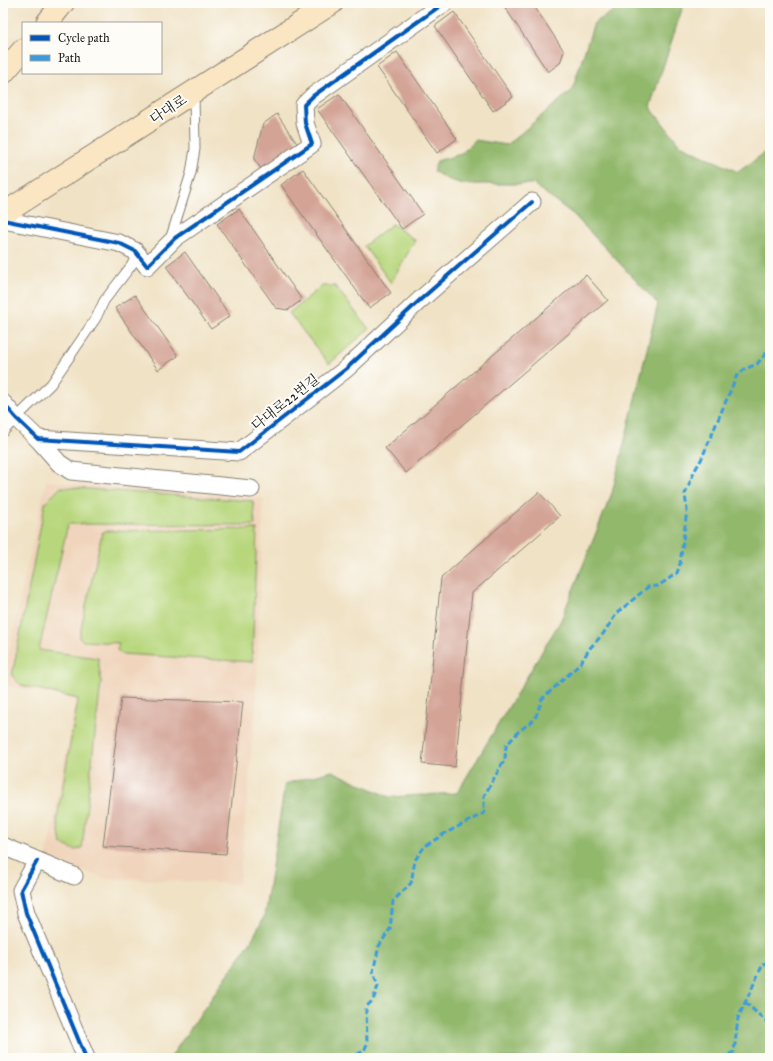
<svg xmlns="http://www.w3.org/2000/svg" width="773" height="1061" font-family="'IM FELL Great Primer','Noto Serif KR',serif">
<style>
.built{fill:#f0d5bc}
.green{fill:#b8d77d;stroke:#6a7a4c}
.forest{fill:#92b86c;stroke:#576a44}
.building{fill:#d3a395}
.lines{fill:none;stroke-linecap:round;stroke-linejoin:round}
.lane-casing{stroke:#867f70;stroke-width:11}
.street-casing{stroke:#867f70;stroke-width:19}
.secondary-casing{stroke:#867f70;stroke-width:24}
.lane{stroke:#fff;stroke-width:9}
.street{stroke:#fff;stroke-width:17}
.secondary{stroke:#fbe6c4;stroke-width:22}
.quiet{stroke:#3c9bdf;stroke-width:3;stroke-dasharray:6 3;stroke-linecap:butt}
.cycleway-casing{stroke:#fdfcf7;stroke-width:6}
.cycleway{stroke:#0057b8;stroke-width:4}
.labels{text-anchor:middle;stroke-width:4;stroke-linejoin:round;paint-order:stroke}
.street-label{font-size:14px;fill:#1c1c1c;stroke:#fdfcf7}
</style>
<rect width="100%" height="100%" fill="#fdfcf7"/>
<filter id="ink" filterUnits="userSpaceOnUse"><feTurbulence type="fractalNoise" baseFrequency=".025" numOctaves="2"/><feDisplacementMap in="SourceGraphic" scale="8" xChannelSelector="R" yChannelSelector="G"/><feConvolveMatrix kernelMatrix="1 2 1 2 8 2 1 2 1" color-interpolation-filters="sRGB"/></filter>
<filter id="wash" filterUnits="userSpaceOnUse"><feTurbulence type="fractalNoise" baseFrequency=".012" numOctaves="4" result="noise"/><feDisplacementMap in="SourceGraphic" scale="16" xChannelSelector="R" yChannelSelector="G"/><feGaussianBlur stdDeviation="0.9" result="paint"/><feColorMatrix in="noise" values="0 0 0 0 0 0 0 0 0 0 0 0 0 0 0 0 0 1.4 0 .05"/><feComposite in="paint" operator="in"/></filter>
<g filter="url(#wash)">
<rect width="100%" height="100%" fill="#f0e2c5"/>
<polygon class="built" points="46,481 263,498 256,704 239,884 105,878 46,858 76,700 3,685 3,680"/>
<g class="green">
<polygon points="392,224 415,240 391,283 364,246"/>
<polygon points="322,286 335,286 369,329 329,364 289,313"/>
<polygon points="61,487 253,501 255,525 68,524 39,650 98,658 101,682 82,848 75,850 61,844 57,819 78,699 21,685 12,676 45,503"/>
<polygon points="257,529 252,662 122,654 117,650 119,643 83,641 79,638 102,533 105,531"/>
</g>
<polygon class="forest" points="626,3 684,3 650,107 680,145 738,172 770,149 770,1058 170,1058 251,941 264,917 285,784 332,771 389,797 457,793 561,620 612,493 658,304 574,215 533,184 463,184 447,179 433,171 437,161 461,154 475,140 507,145 572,90 594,23 625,4"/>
<g id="blocks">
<g class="building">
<polygon points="502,3 532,3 564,51 560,63 548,72"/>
<polygon points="454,12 513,97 493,111 435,26"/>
<polygon points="397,52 457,139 437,153 377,67"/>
<polygon points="339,94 423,214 402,229 317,109"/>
<polygon points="277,114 298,145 262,170 254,159 263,124"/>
<polygon points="303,169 391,293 369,308 281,185"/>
<polygon points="239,209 302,300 288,310 276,308 217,224"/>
<polygon points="185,252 230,316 211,329 166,266"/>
<polygon points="586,275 608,300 406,473 385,448"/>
<polygon points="135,295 178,356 158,370 115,308"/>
<polygon points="539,492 560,516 472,593 455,767 422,764 441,578"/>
<polygon points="121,698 243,702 226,854 103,846"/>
</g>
</g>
</g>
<g filter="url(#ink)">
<use href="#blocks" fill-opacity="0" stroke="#867f70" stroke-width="1"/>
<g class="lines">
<defs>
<g id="lane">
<polyline points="170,240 191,173 195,149 194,94"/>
<polyline points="3,432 16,418 51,384 96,318 104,301 131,266 138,254"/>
</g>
<g id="street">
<polyline points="3,220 119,243 135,251 147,266 175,238 312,144 305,123 304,105 313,96 444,3"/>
<polyline points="3,403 16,418 38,439 239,452 346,369 420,300 532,202"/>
<polyline points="38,439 59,463 71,471 251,489"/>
<polyline points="3,846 74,876"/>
<polyline points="37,861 21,890 26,913 86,1058"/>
</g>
<g id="secondary">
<polyline points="47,23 63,3"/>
<polyline points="3,73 23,50"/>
<polyline points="3,214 332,3"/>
</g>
</defs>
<use href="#lane" class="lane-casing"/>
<use href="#street" class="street-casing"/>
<use href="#secondary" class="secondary-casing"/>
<use href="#lane" class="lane"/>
<use href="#street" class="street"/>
<use href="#secondary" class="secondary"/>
<g class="quiet">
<polyline points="745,1002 770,1025"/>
<polyline points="349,1058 364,1051 367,1044 366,1007 373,1000 378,986 373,972 379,946 390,929 393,901 411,883 415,860 425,846 444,834 484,813 484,796 505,759 506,746 518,732 535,719 542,699 580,664 590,648 603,634 617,613 648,587 658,586 677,573 680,564 687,510 685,494 695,470 701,460 737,375 745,369 757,364 768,351 770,340"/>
<polyline points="721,1058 734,1052 738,1018 763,964 770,962"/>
</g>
<defs>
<g id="cycleway">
<polyline points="3,220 119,243 135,251 147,266 175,238 312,144 305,123 304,105 313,96 444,3"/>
<polyline points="3,403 16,418 38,439 239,452 346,369 420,300 532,202"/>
<polyline points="37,861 21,890 26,913 86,1058"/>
</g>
</defs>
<use href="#cycleway" class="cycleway-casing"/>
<use href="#cycleway" class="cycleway"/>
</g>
</g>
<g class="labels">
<g class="street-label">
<text transform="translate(168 109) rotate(-33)" y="5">다대로</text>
<text transform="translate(285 402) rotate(-38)" y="5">다대로22번길</text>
</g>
</g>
<rect width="773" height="1061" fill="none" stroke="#fdfcf7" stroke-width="16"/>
<rect x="22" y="22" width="140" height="52" fill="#fdfcf7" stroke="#a3a29f"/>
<rect x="30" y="35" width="20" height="6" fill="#0057b8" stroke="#a3a29f"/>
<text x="58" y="42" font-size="12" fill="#1c1c1c">Cycle path</text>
<rect x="30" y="55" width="20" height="6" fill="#3c9bdf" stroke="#a3a29f"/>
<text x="58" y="62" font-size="12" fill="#1c1c1c">Path</text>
</svg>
